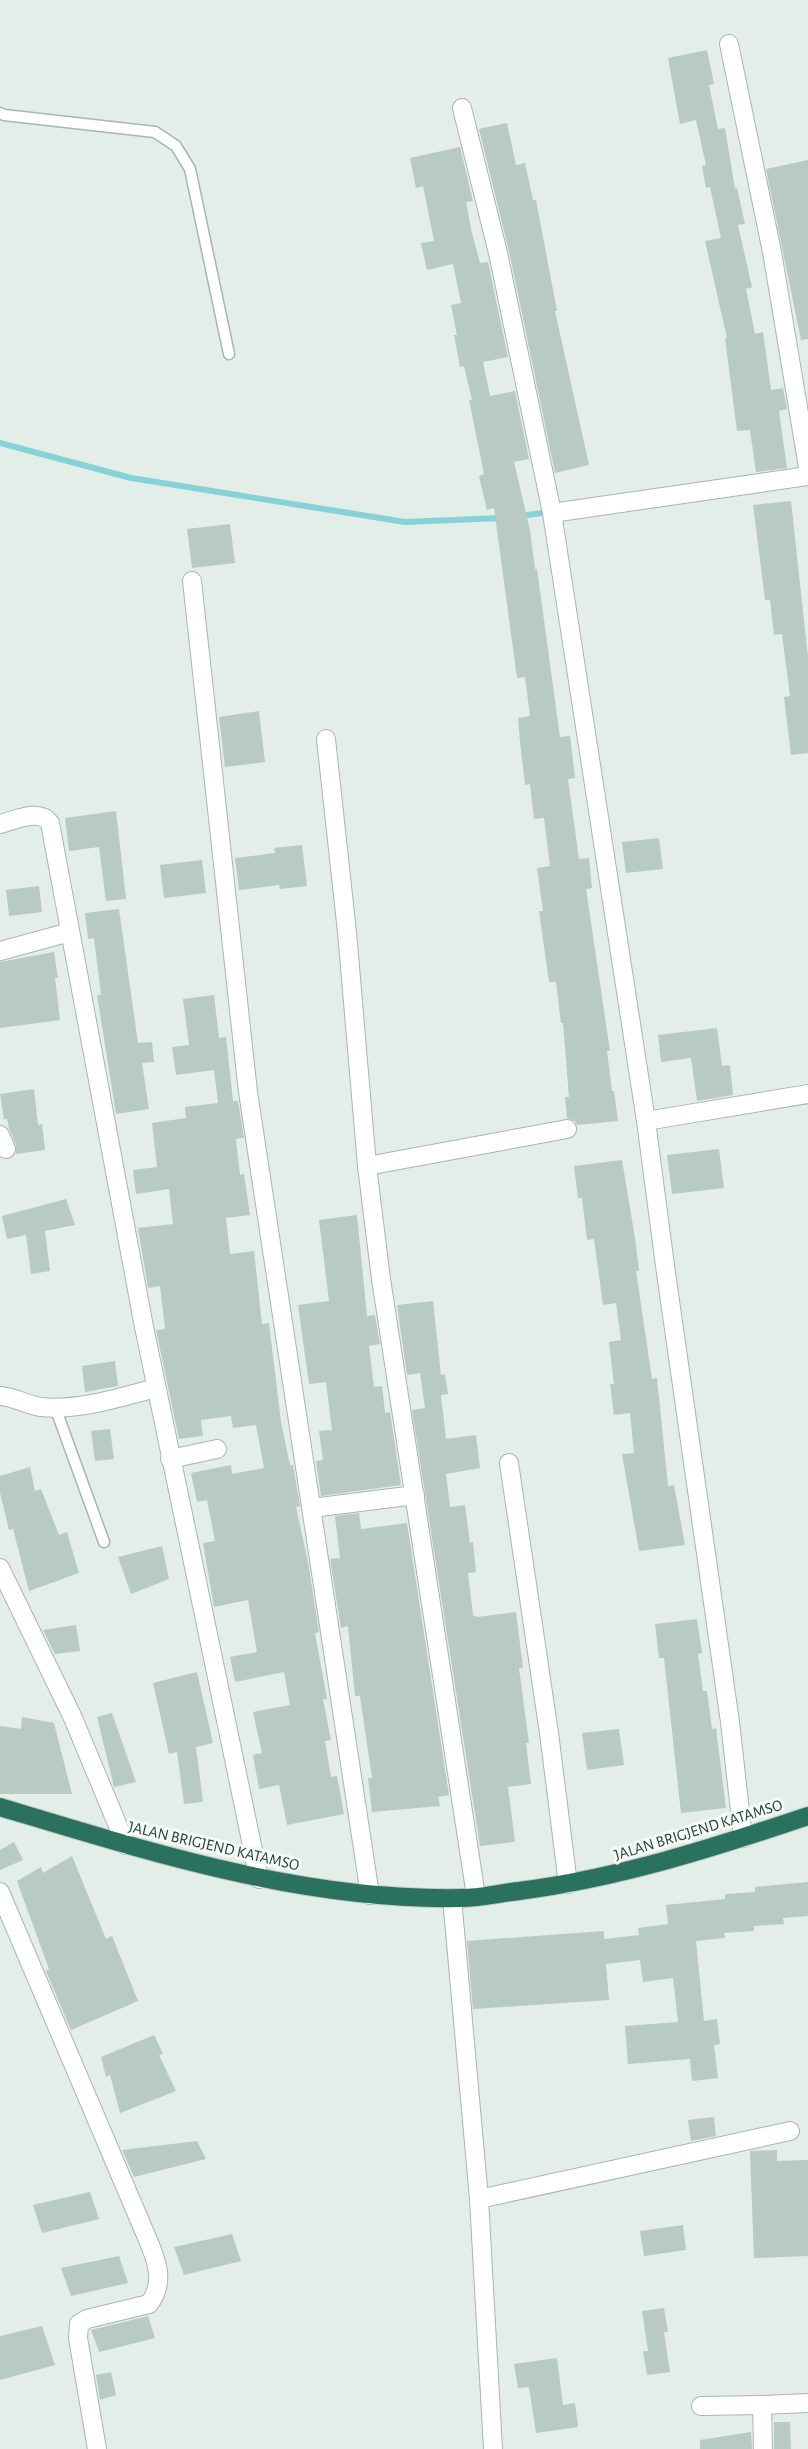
<svg xmlns="http://www.w3.org/2000/svg" width="808" height="2449" font-family="'Alegreya Sans',sans-serif">
<style>
.lines{fill:none;stroke-linecap:round;stroke-linejoin:round}
.stream{stroke:#87d1d8;stroke-width:6}
.building{fill:#b8cac1}
.lane-casing{stroke:#a5b7b0;stroke-width:13}
.street-casing{stroke:#a5b7b0;stroke-width:20}
.highway-casing{stroke:#c1cac7;stroke-width:20}
.lane{stroke:#fff;stroke-width:10}
.street{stroke:#fff;stroke-width:18}
.highway{stroke:#2a715e;stroke-width:18}
.labels{text-anchor:middle;stroke-width:6;stroke-linejoin:round;paint-order:stroke}
.street-label{font-size:16px;fill:#214237;stroke:#f5faf7}
</style>
<rect width="100%" height="100%" fill="#e3eee9"/>
<g class="lines">
<g class="stream">
<polyline points="0,443 131,478 405,522 501,518"/>
<polyline points="520,516 549,512"/>
</g>
</g>
<g class="building">
<polygon points="707,50 714,84 709,85 718,129 725,128 735,189 737,188 745,224 738,225 752,287 746,289 755,334 763,332 771,390 783,388 787,409 779,411 787,468 756,472 750,430 737,431 725,338 727,338 705,241 721,238 710,187 706,188 702,166 706,165 696,120 680,124 668,58"/>
<polygon points="507,123 516,165 525,163 533,200 536,200 557,311 555,311 589,465 555,473 509,251 479,129"/>
<polygon points="460,147 473,201 466,202 472,233 480,263 488,262 508,357 483,362 490,396 515,391 529,459 514,462 530,530 535,569 537,569 560,737 570,736 575,778 568,779 579,859 589,858 592,888 586,889 610,1051 607,1051 612,1091 614,1091 618,1121 577,1125 575,1121 567,1118 565,1097 569,1097 563,1023 561,1023 556,982 549,982 539,911 543,911 537,868 550,866 544,818 534,819 530,784 525,785 520,742 518,718 530,716 525,677 517,678 494,508 487,510 479,476 484,474 469,400 472,400 464,366 460,367 454,335 457,335 451,305 461,303 453,264 427,270 421,243 434,241 423,186 416,188 410,158"/>
<polygon points="808,160 808,339 801,340 766,169"/>
<polygon points="791,501 808,657 808,753 791,755 784,697 790,696 782,634 774,635 770,600 765,600 753,505"/>
<polygon points="230,524 235,563 192,568 187,529"/>
<polygon points="259,711 265,762 225,767 219,717"/>
<polygon points="116,811 126,899 106,901 99,847 69,851 65,818"/>
<polygon points="659,838 663,869 626,873 622,842"/>
<polygon points="302,845 307,886 280,889 279,885 239,890 235,858 275,853 274,848"/>
<polygon points="202,860 206,893 164,898 160,865"/>
<polygon points="39,886 42,912 9,916 6,890"/>
<polygon points="119,909 138,1043 152,1042 154,1062 142,1063 149,1109 116,1114 97,995 101,995 94,938 88,939 85,913"/>
<polygon points="54,952 58,978 55,978 60,1020 0,1028 0,962"/>
<polygon points="214,995 219,1038 226,1037 233,1101 238,1101 244,1138 236,1139 240,1175 244,1174 250,1215 226,1218 230,1254 254,1251 262,1324 269,1323 281,1422 290,1465 293,1465 300,1506 296,1507 308,1562 319,1632 315,1633 327,1699 323,1699 331,1740 325,1741 331,1777 337,1776 344,1814 287,1825 279,1785 259,1789 253,1755 262,1753 253,1712 290,1705 284,1672 235,1682 230,1657 257,1652 248,1600 214,1607 203,1543 215,1541 207,1500 197,1502 191,1473 231,1465 232,1474 264,1468 256,1425 233,1428 231,1416 201,1420 203,1436 179,1439 156,1330 165,1329 160,1286 148,1288 138,1228 173,1224 169,1189 136,1194 133,1170 157,1167 152,1123 186,1118 185,1107 218,1103 214,1070 176,1075 172,1047 189,1045 183,999"/>
<polygon points="717,1028 722,1066 730,1065 733,1095 697,1101 691,1058 661,1062 658,1035"/>
<polygon points="34,1089 38,1125 42,1124 45,1150 16,1154 16,1145 9,1128 7,1119 4,1119 0,1094"/>
<polygon points="719,1149 724,1188 672,1194 667,1155"/>
<polygon points="622,1160 635,1238 639,1271 636,1271 652,1379 657,1378 668,1486 674,1485 685,1545 639,1551 622,1454 634,1453 630,1413 614,1415 610,1384 614,1384 609,1342 621,1340 616,1303 603,1305 594,1239 587,1240 582,1198 578,1198 574,1166"/>
<polygon points="66,1199 75,1225 45,1231 50,1271 31,1274 26,1235 7,1239 2,1216"/>
<polygon points="357,1215 367,1316 375,1315 380,1344 369,1346 374,1387 382,1386 385,1413 390,1412 401,1485 321,1496 316,1461 323,1460 319,1431 332,1430 326,1382 309,1384 298,1305 329,1301 319,1220"/>
<polygon points="433,1301 441,1375 445,1374 448,1394 441,1395 446,1439 476,1435 480,1468 446,1474 450,1507 465,1505 470,1543 473,1542 476,1572 468,1573 473,1615 477,1617 516,1612 523,1668 519,1668 529,1743 526,1743 531,1784 508,1787 515,1842 480,1846 412,1410 425,1408 420,1373 407,1375 397,1305"/>
<polygon points="115,1361 118,1386 85,1392 82,1366"/>
<polygon points="110,1429 114,1459 95,1461 91,1431"/>
<polygon points="30,1467 35,1491 41,1489 59,1535 67,1532 79,1573 29,1591 13,1529 9,1530 0,1493 0,1476"/>
<polygon points="359,1513 361,1529 407,1523 449,1795 438,1797 440,1806 372,1812 368,1778 372,1778 360,1696 355,1696 348,1626 341,1628 330,1559 340,1558 335,1516"/>
<polygon points="162,1546 169,1579 131,1594 118,1557"/>
<polygon points="697,1619 702,1653 698,1654 703,1691 707,1691 712,1729 716,1728 726,1808 681,1813 664,1658 659,1658 655,1624"/>
<polygon points="76,1625 80,1651 55,1654 43,1630"/>
<polygon points="197,1672 213,1743 196,1747 203,1802 184,1804 177,1752 169,1754 153,1683"/>
<polygon points="112,1713 136,1782 114,1787 97,1717"/>
<polygon points="22,1717 54,1723 72,1794 0,1794 0,1726 21,1729"/>
<polygon points="619,1729 624,1765 587,1770 582,1733"/>
<polygon points="14,1842 23,1860 0,1870 0,1850"/>
<polygon points="72,1856 106,1939 112,1936 138,2001 71,2030 46,1971 49,1969 17,1881 41,1867 43,1873"/>
<polygon points="808,1882 808,1916 783,1918 784,1924 754,1926 754,1931 724,1933 725,1938 696,1941 704,2021 717,2019 720,2044 714,2045 718,2078 692,2081 690,2059 628,2064 625,2026 678,2022 673,1978 643,1982 640,1960 606,1964 609,2000 473,2009 467,1941 604,1931 604,1939 639,1935 638,1928 668,1924 666,1905 725,1899 725,1894 755,1892 755,1887"/>
<polygon points="154,2035 163,2054 159,2055 176,2091 120,2113 110,2075 106,2077 101,2057"/>
<polygon points="714,2117 716,2136 691,2141 688,2120"/>
<polygon points="197,2141 206,2159 134,2177 122,2150"/>
<polygon points="777,2150 777,2161 808,2160 808,2256 754,2258 750,2151"/>
<polygon points="90,2192 99,2219 42,2233 33,2205"/>
<polygon points="683,2225 686,2250 644,2256 640,2231"/>
<polygon points="232,2234 241,2261 184,2275 174,2247"/>
<polygon points="119,2256 128,2283 71,2296 61,2268"/>
<polygon points="664,2308 668,2332 664,2332 670,2372 647,2375 643,2351 648,2351 642,2311"/>
<polygon points="148,2316 155,2338 99,2352 91,2330"/>
<polygon points="42,2326 55,2365 0,2380 0,2336"/>
<polygon points="557,2358 563,2405 575,2403 578,2427 536,2433 529,2387 518,2388 514,2364"/>
<polygon points="111,2372 116,2395 100,2400 96,2375"/>
<polygon points="774,2422 790,2422 791,2449 774,2449"/>
<polygon points="751,2432 752,2449 700,2449 700,2440"/>
</g>
<g class="lines">
<defs>
<g id="lane">
<polyline points="0,113 4,115 155,132 176,146 190,169 229,354"/>
<polyline points="55,1407 104,1542"/>
</g>
<g id="street">
<polyline points="729,44 772,252 808,467"/>
<polyline points="462,108 498,253 552,513 646,1121 666,1273 730,1722 743,1838"/>
<polyline points="552,513 808,476"/>
<polyline points="192,581 248,1092 370,1895"/>
<polyline points="326,739 347,932 367,1166 381,1279 476,1896"/>
<path d="M0,824C16,820 39,808 50,823L144,1327L259,1879"/>
<polyline points="0,951 70,932"/>
<polyline points="646,1121 808,1094"/>
<polyline points="0,1135 6,1149"/>
<polyline points="367,1166 567,1129"/>
<path d="M0,1396C15,1397 27,1405 41,1407C79,1411 120,1397 156,1388"/>
<polyline points="170,1459 217,1449"/>
<polyline points="509,1463 549,1733 568,1884"/>
<polyline points="312,1508 415,1495"/>
<polyline points="0,1568 73,1718 126,1845"/>
<path d="M0,1892L145,2233C155,2256 167,2281 149,2304L87,2319L79,2324L78,2338L97,2449"/>
<polyline points="452,1898 479,2199 493,2449"/>
<polyline points="479,2199 790,2131"/>
<polyline points="701,2406 762,2405"/>
<polyline points="763,2449 762,2405 808,2403"/>
</g>
<path id="highway" d="M0,1807C150,1852 302,1901 461,1898C480,1898 500,1893 519,1891C619,1878 713,1848 808,1816"/>
</defs>
<use href="#lane" class="lane-casing"/>
<use href="#street" class="street-casing"/>
<use href="#highway" class="highway-casing"/>
<use href="#lane" class="lane"/>
<use href="#street" class="street"/>
<use href="#highway" class="highway"/>
</g>
<g class="labels">
<g class="street-label">
<text transform="translate(698 1829) rotate(-17)" y="6">JALAN BRIGJEND KATAMSO</text>
<text transform="translate(214 1845) rotate(13)" y="6">JALAN BRIGJEND KATAMSO</text>
</g>
</g>
</svg>
